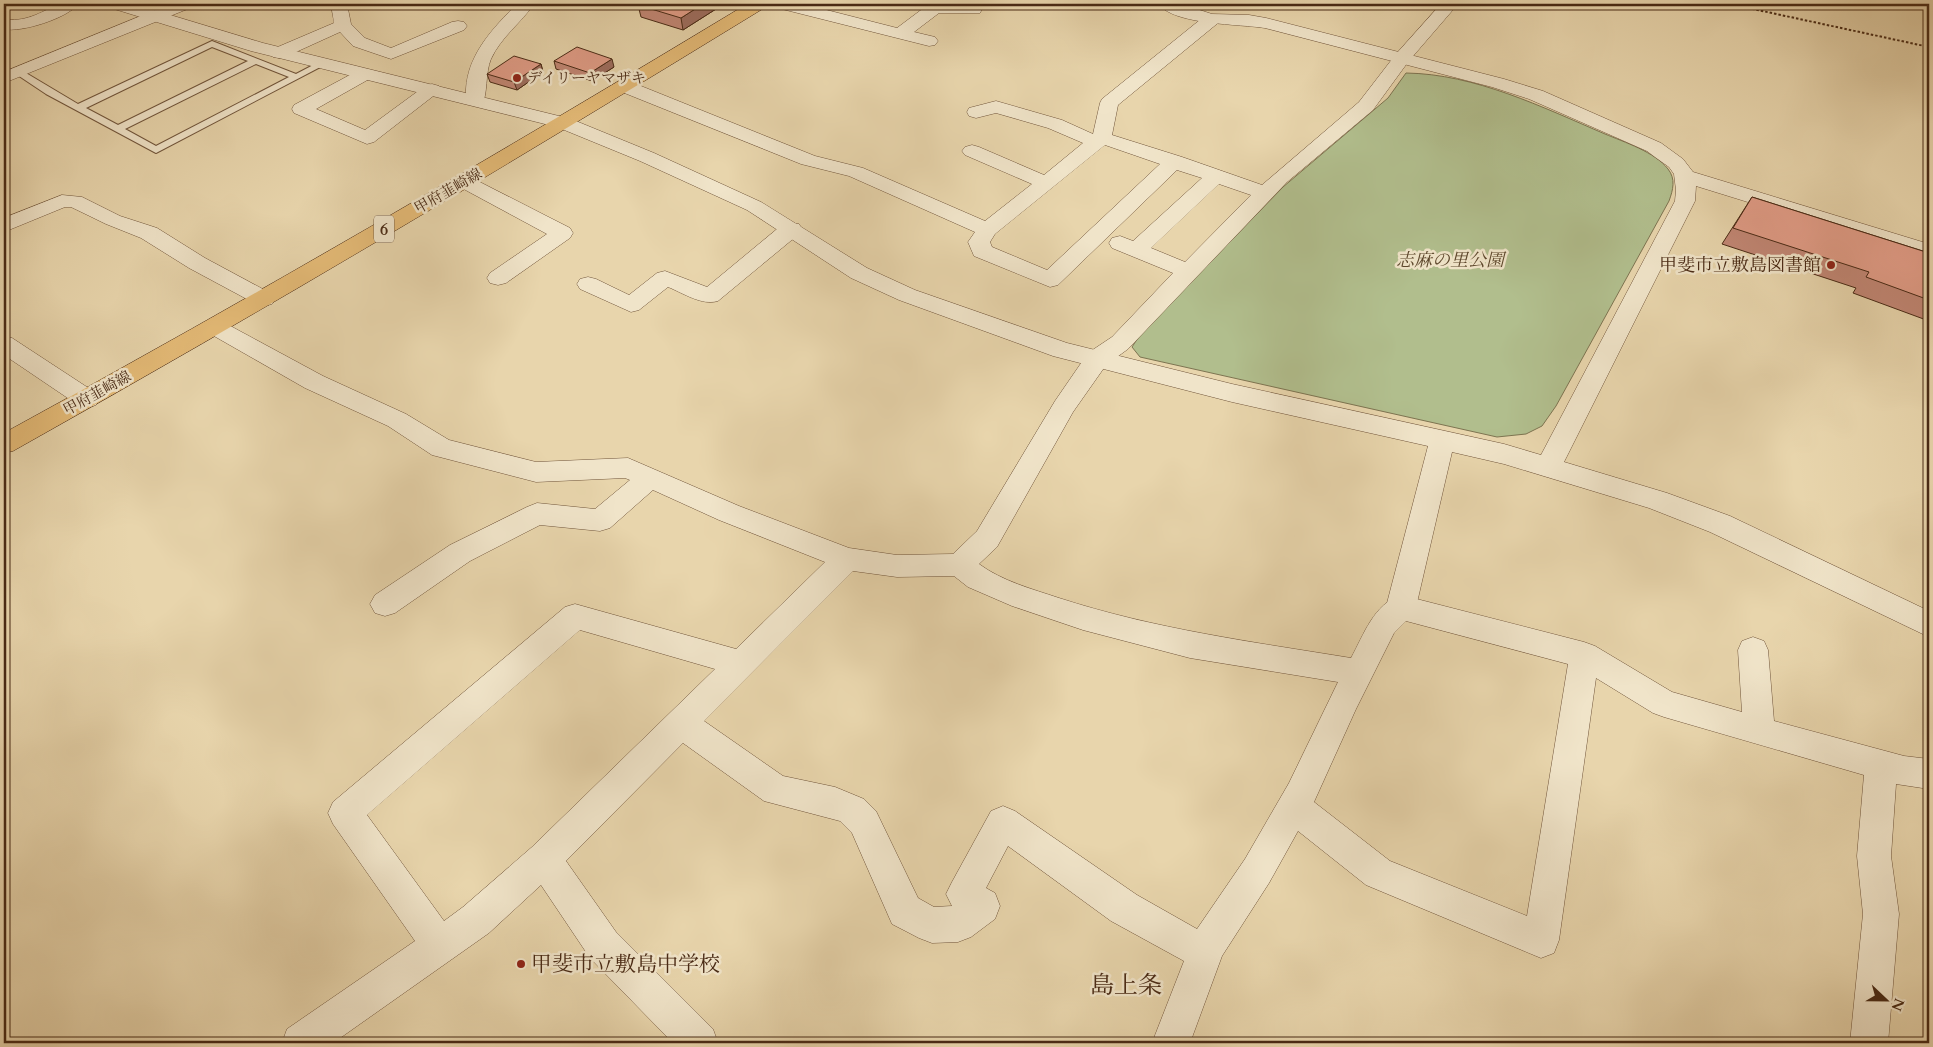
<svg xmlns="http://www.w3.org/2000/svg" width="1933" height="1047" font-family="Cardo,'Noto Serif JP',serif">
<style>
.green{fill:#b1be8d;stroke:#7d7451}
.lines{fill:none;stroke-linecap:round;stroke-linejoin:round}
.service-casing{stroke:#71553b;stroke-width:2}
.minor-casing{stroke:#71553b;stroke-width:1}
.tertiary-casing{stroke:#71553b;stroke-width:1}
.primary-casing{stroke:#492a15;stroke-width:1}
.path{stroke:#492a15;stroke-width:2;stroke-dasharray:2.5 2;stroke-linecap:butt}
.service{fill:#f0e4c9;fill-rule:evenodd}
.minor{fill:#f0e4c9;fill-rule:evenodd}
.tertiary{fill:#f0e4c9;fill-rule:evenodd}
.primary{fill:#e4ba76;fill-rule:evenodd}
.wall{fill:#c28775;stroke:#492a15}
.shaded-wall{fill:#9e6e5f;stroke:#492a15}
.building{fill:#e29d88;stroke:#492a15}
.poi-dot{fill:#8f2418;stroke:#f0e4c9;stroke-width:2}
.labels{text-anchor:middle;stroke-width:5;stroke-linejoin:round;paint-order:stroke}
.far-poi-label{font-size:15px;fill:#492a15;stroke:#f0e4c9;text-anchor:start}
.far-street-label{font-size:15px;fill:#492a15;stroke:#f0e4c9}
.shield{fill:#f0e4c9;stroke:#7b624b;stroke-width:1}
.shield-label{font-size:16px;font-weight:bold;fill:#492a15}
.park-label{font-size:18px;font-style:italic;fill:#5e482d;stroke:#f0e4c9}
.poi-label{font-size:18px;fill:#492a15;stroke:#f0e4c9;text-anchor:end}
.near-poi-label{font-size:21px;fill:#492a15;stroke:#f0e4c9;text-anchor:start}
.near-quarter-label{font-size:24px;fill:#492a15;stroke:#f0e4c9}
</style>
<rect width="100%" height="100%" fill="#e8d5ac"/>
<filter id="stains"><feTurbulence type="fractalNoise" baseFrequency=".004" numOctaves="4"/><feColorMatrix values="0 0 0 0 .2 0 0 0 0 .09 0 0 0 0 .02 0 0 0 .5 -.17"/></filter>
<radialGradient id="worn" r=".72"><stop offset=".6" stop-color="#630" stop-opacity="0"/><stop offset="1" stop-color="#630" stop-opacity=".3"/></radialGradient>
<path class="green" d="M1406,73C1475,74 1542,107 1605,134C1624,142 1655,152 1668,169C1676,179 1673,190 1669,201L1556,406L1542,426L1526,434L1497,437L1140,357L1132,347L1140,335L1283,187L1388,98Z"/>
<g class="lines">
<defs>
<path id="service" d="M212,41L296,74L319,62H325L326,64L156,153L46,94L13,72L15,70H21L78,104ZM212,47L248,61L118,125L86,108ZM256,64L289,77L156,146L125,129Z"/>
<g id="minor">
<path d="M58,4H78C68,18 21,33 4,29V19C23,23 41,13 58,4Z"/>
<polygon points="170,4 192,4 190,8 4,83 4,72"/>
<polygon points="331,4 347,4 351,24 365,38 391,48 452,22 458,21 464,22 467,26 464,30 391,59 353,46 340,32 285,57 279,58 273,57 270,53 273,49 334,23"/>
<path d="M517,4H534C521,23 501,37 491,59C485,73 488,95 482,104L475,106L468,104C465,99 466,95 466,89C468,54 493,28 517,4Z"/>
<polygon points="776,4 803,4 897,28 929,4 974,4 980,5 982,9 980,13 939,13 914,32 935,37 938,41 935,45 929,46 778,8"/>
<path d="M1441,4H1458L1408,62L1373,110L1287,182L1128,349L1106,365L1073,412L997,547L979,564C1002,581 1032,589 1059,598C1154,629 1253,642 1351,658C1364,634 1374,604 1401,595L1584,642L1595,646L1672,692L1742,712L1738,650L1742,641L1753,637L1764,641L1768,650L1774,721L1904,756L1929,759V789L1896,784L1891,856L1899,914L1888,1043H1850L1863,914L1857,856L1864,775L1664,717L1653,713L1596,678L1559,940L1554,953L1541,958L1366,885L1298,831L1269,883L1222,956L1190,1043H1152L1184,961L1111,921L1008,846L986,888L995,893L1000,906L995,919L971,937L958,942L932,943L919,938L892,924L852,833L840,821L764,801L683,743L566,861L616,932L713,1029L718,1043H673L590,958L541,885L489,933L333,1043H282L287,1029L415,941L333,824L328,813L333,802L565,607L575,604L736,649L825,562L719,520L653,490L610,528L600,531L540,525L470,561L395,613L385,616L375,613L370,604L375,595L450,545L527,507L537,503L595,509L630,480L625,478L536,482L432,455L388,426L305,388L207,332L203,327L207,322L215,319L223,322L323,376L406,414L449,440L536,462L628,458L739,506L849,548L897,555L953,554L977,531L1055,401L1088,353L1112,337L1173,273L1112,248L1109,243L1112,238L1120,236L1133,241L1202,178L1177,170L1058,285L1050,287L974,256L968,242L975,232L849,176L801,164L617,90L615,86L617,82L624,80L631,82L815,156L863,168L985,221L1032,184L965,155L962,151L965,147L972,145L979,147L1044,175L1083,143L1048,128L996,113L976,118L969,116L967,112L969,108L996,101L1062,120L1093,134L1100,103L1102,99L1206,15H1218L1220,19L1218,23L1118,105L1112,135L1182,157L1262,185L1359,102L1396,54ZM1105,145L1160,164L1047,270L992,247L990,242L995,234ZM1219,184L1251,195L1185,262L1151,248ZM853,571L897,577L954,576L968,587L1012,606L1083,630L1190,658L1338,682L1289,783L1245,859L1197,929L1137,895L1015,811L1003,806L991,811L952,882L946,894L952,906L934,907L918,898L876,811L864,799L835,787L783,776L704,721ZM1406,621L1568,664L1527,916L1390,861L1314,802L1356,709L1394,633ZM580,630L715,669L532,847L463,907L444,921L367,815Z"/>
<polygon points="365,69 371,70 374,74 371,78 316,109 365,130 425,86 432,84 439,86 441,90 374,142 367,144 294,113 292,109 294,105 359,70"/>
<polygon points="465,176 472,178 570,228 573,233 570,238 506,283 498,285 490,283 487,278 490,273 547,234 458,186 455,182 458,178"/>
<polygon points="62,195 82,197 120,216 157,228 205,258 272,294 275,299 272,304 264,306 256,304 189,268 141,238 106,224 71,207 65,207 4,232 4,218"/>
<path d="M791,223L799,224L802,229L799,234L718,301C702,306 683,293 668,287L639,310L631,312L580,289L577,284L580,279L588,277L596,279L629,295L657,273L665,271L707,287L783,224Z"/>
<polygon points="4,336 12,338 96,393 99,399 96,405 87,408 78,405 4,355"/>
</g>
<path id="tertiary" d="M109,4H134L263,43L571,119L654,153L761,202L867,268L915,290L1067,343L1232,384L1504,444L1541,455L1675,201L1676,190L1674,174L1669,167L1655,157L1647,151L1529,99L1492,87L1265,28C1241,24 1173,25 1159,4H1181L1212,14L1249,15L1266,18L1504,79L1543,91L1661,143L1683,159L1693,172L1929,244V258L1696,186L1695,201L1564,462L1667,493L1730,516L1929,611V637L1710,532L1649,508L1504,464L1452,452L1416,607L1411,616L1401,619L1391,616L1386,607L1428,446L1232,402L1053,356L899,300L851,278L747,210L640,161L557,127L251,51L111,8Z"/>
<path id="primary" d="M747,4H766L764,8C516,160 267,309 13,451L4,453V433C255,296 502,152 747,4Z"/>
</defs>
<use href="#service" class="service-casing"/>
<use href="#minor" class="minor-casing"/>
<use href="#tertiary" class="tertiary-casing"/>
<use href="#primary" class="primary-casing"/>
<polyline class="path" points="1730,4 1929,47"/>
<use href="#service" class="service"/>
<use href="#minor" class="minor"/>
<use href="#tertiary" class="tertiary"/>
<use href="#primary" class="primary"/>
</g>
<g class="wall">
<polygon points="641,4 715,4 716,9 683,30 641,17 638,5"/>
<polygon points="554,61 614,67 592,81 556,69"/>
<polygon points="541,64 543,72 517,90 490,82 487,74"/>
<polygon points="1752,197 1929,253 1929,321 1853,293 1856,288 1722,244"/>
</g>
<g class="shaded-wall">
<polygon points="703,4 715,4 716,9 683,30 681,18"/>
<polygon points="612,59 614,67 592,81 590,73"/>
<polygon points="541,64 543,72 517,90 514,82"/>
</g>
<g class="building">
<polygon points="641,4 703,4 681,18 638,5"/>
<polygon points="577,47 612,59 590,73 554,61"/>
<polygon points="514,56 541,64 514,82 487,74"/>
<polygon points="1752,197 1929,253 1929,300 1866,277 1869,272 1733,228"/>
</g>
<g class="poi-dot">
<circle cx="517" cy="78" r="5"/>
<circle cx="1831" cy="265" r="5"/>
<circle cx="521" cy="964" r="5"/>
</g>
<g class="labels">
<g class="far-poi-label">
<text x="527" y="83">デイリーヤマザキ</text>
</g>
<g class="far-street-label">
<text transform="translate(448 191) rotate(-30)" y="5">甲府韮崎線</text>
<text transform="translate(97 393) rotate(-29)" y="5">甲府韮崎線</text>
</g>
<rect class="shield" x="374" y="215.5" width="20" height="27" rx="4"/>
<g class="shield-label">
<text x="384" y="235">6</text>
</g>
<g class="park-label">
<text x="1450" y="266">志麻の里公園</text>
</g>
<g class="poi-label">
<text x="1821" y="271">甲斐市立敷島図書館</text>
</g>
<g class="near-poi-label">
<text x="531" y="971">甲斐市立敷島中学校</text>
</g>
<g class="near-quarter-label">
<text x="1126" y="993">島上条</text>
</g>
</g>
<rect width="1933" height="1047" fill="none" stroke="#e8d5ac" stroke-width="20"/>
<rect x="5" y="5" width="1923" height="1037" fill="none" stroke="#492a15" stroke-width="2.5"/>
<rect x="10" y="10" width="1913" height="1027" fill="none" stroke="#492a15"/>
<g transform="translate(1886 1000) rotate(112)" stroke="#f0e4c9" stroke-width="4" paint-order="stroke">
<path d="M0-4L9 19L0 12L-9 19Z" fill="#492a15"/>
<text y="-8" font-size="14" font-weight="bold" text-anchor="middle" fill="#492a15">N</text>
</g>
<rect width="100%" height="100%" filter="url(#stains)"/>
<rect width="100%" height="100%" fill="url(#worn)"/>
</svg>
